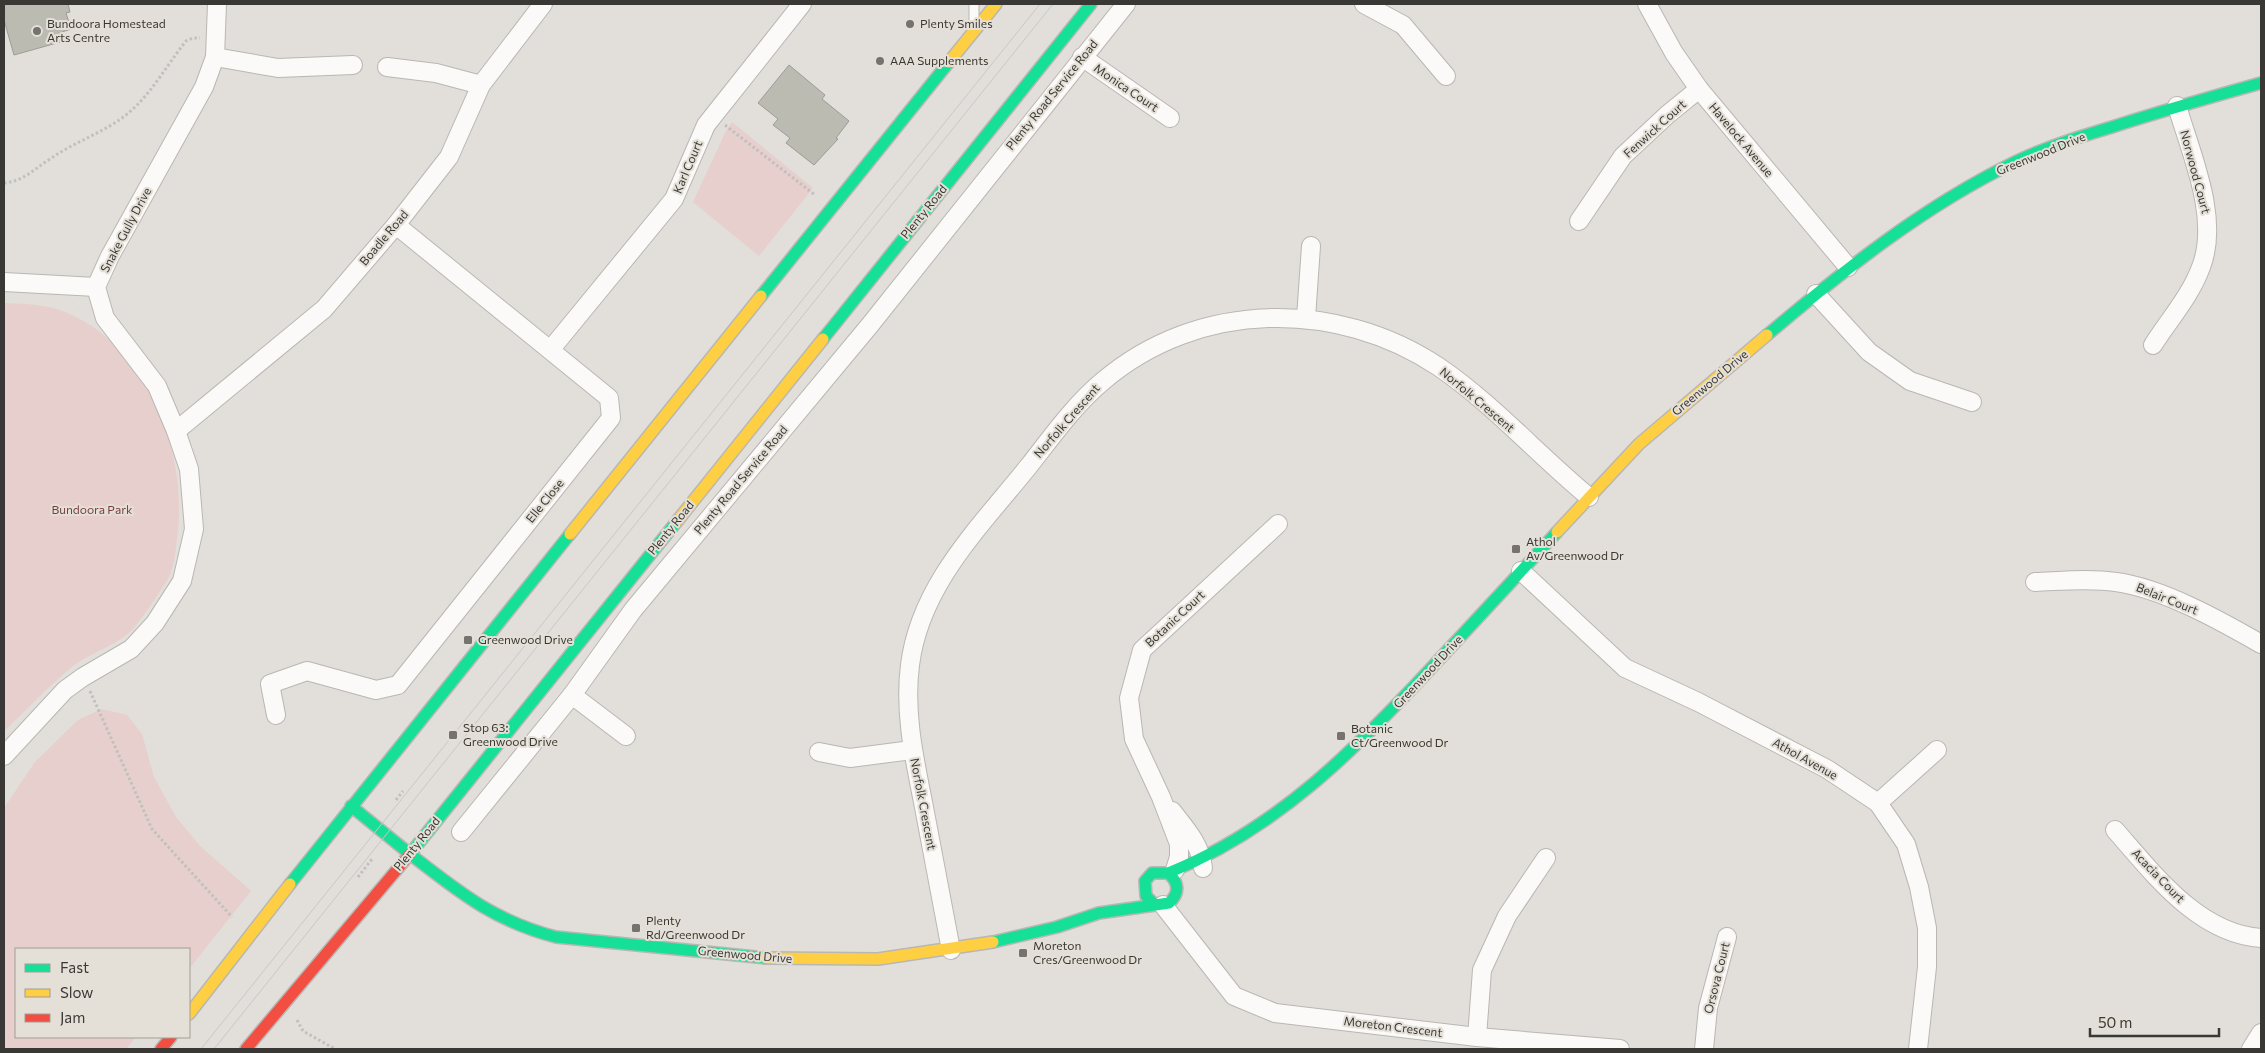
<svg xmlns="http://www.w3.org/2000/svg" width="2265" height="1053" font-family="Commissioner,sans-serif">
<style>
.green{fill:#e6cfcd}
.building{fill:#bbbbb1;stroke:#9d9b98}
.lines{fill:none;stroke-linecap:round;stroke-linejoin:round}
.lane-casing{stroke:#b9b7b3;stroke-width:11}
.street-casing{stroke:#b9b7b3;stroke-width:20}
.fast-casing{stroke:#b9b7b3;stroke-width:14}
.slow-casing{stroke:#b9b7b3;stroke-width:14}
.jam-casing{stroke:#b9b7b3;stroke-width:14}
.path{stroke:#c1c0be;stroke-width:3;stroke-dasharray:2.5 2.5;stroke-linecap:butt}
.lane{stroke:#fbfaf9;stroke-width:9}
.street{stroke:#fbfaf9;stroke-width:18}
.fast{stroke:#16e098;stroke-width:11}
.slow{stroke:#ffcf43;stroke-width:11}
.jam{stroke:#f24e42;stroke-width:11}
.tram{stroke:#c8c7c6;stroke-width:1}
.poi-dot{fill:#75726f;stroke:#e5e0d7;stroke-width:2}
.labels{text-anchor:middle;stroke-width:4;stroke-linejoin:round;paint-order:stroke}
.poi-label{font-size:12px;fill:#3a3835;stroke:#e5e0d7;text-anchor:start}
.street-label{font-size:12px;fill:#3a3835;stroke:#e5e0d7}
.park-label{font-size:12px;fill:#7c3d40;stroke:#e5e0d7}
</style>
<rect width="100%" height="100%" fill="#e2dfda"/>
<g class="green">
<polygon points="732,122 813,188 759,256 693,202 726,131"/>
<path d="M4,303C27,304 49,304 70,314C150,350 189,456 177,538C176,550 174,565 170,575C165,585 139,623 131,631C115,646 90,653 73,666C48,686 27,710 4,731Z"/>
<polygon points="102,709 127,715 142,734 154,777 176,817 200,846 251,891 189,969 189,949 16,949 16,1037 136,1037 126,1049 4,1049 4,808 35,762 78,720"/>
</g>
<g class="building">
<polygon points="4,4 68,4 70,12 66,13 71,29 62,32 64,41 14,55 4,20"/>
<polygon points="789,65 825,95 822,99 849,121 836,138 838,139 814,165 786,143 790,138 773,125 778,119 758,103"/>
</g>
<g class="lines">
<defs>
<polyline id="lane" points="974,4 974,21"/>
<g id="street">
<polyline points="1364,4 1403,25 1446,76"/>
<polyline points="1647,4 1674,53 1699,89 1848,267"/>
<polyline points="215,57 278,68 353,65"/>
<polyline points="1082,57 1170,118"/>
<polyline points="387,67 436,73 481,85"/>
<polyline points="1579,221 1623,156 1667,115 1699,89"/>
<polyline points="4,282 96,287"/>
<polyline points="1816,294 1869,352 1910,381 1972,402"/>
<polyline points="1306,318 1311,246"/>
<path d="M2153,345C2169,320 2191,295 2201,267C2220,218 2191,154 2177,106"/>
<polyline points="551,349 674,199 706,125 802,4"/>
<polyline points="176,431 324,309 396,225 449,157 481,85 543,4"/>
<polyline points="1521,571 1625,668 1698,702 1827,769 1878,803 1906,844 1919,887 1927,928 1927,967 1918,1049"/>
<path d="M2035,582C2062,581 2089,578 2116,582C2162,588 2221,621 2261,644"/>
<polyline points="572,695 626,736"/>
<polyline points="276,715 270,684 307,671 376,690 398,685 611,418 609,398 396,225"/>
<polyline points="819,752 850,758 912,750"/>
<polyline points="4,756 65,690 83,677 131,649 155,623 182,581 194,529 189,469 176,431 157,386 105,318 96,287 110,256 204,87 215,57 217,4"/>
<polyline points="1878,803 1937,750"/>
<path d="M1172,811C1186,829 1201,845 1203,868"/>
<path d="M2115,830C2153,873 2198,934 2261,938"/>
<polyline points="461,832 572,695 633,610 870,325 1126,4"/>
<polyline points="1175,870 1179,857 1179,844 1161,797 1134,739 1129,698 1142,650 1278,524"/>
<polyline points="1163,905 1234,996 1275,1013 1477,1037 1620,1049"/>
<path d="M951,950C942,901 932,852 923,802C914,757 904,712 910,665C920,585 979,528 1028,467C1051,438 1074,405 1103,381C1198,300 1337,299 1439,367C1493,404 1538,455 1589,497"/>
<polyline points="1477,1037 1482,970 1507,916 1546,858"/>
<polyline points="1704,1049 1708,1008 1727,937"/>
<polyline points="2251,1049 2261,1033"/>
</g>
<g id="fast">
<polyline points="761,296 949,62"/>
<path d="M1767,335C1844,270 1924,206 2015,162C2046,147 2079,137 2112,127C2161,111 2211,97 2261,83"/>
<polyline points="823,339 1091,4"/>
<polyline points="351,806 410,854"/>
<path d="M410,854C459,892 494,921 556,937L766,958"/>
<polyline points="410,854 678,520"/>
<path d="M1168,873C1276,830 1356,749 1434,665C1475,621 1516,577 1557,532"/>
<polyline points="290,884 570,534"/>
<path d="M993,942L1057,927L1099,913L1169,903C1180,893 1179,882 1168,873H1152L1145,881L1146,896L1154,904"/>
</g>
<g id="slow">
<polyline points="949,62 996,4"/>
<polyline points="678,520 823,339"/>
<polyline points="1557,532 1639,444 1767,335"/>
<polyline points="570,534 761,296"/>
<polyline points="766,958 878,959 993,942"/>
<polyline points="189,1014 290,884"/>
</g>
<g id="jam">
<polyline points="161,1049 171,1037"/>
<polyline points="246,1049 410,854"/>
</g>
</defs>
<use href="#lane" class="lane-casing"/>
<use href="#street" class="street-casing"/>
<use href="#fast" class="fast-casing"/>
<use href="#slow" class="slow-casing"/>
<use href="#jam" class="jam-casing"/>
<g class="path">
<polyline points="725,125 815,195"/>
<path d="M4,183C24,181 34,169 50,159C74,142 103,133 126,115C151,95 166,66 186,41L193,38H200"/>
<polyline points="90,691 152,829 232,917"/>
<polyline points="396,800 403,791"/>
<polyline points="358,877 372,859"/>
<polyline points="297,1020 303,1031 335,1049"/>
</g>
<use href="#lane" class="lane"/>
<use href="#street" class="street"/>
<use href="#fast" class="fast"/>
<use href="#slow" class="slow"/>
<use href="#jam" class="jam"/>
<g class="tram">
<polyline points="201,1049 1040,4"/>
<polyline points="214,1049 1053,4"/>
</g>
</g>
<g class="poi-dot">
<circle cx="910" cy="24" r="5"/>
<circle cx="37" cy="31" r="5"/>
<circle cx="880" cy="61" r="5"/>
<rect x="1511" y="544" width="10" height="10" rx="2.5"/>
<rect x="463" y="635" width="10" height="10" rx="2.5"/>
<rect x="448" y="730" width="10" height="10" rx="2.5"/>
<rect x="1336" y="731" width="10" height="10" rx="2.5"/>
<rect x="631" y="923" width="10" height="10" rx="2.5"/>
<rect x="1018" y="948" width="10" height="10" rx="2.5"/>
</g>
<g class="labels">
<g class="poi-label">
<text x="47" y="28">Bundoora Homestead<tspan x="47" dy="14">Arts Centre</tspan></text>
<text x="920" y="28">Plenty Smiles</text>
<text x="890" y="65">AAA Supplements</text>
<text x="1526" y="546">Athol<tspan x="1526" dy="14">Av/Greenwood Dr</tspan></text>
<text x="478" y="644">Greenwood Drive</text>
<text x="463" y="732">Stop 63:<tspan x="463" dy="14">Greenwood Drive</tspan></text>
<text x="1351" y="733">Botanic<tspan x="1351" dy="14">Ct/Greenwood Dr</tspan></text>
<text x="646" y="925">Plenty<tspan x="646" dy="14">Rd/Greenwood Dr</tspan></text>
<text x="1033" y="950">Moreton<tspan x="1033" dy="14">Cres/Greenwood Dr</tspan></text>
</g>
<g class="street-label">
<text transform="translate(1126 88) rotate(34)" y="4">Monica Court</text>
<text transform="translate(1052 95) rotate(-51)" y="4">Plenty Road Service Road</text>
<text transform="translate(1655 129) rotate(-42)" y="4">Fenwick Court</text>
<text transform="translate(1741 140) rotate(50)" y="4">Havelock Avenue</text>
<text transform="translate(2041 154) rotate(-22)" y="4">Greenwood Drive</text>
<text transform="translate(688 167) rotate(-67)" y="4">Karl Court</text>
<text transform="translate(2195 172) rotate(75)" y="4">Norwood Court</text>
<text transform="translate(924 212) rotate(-51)" y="4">Plenty Road</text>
<text transform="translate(126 230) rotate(-62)" y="4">Snake Gully Drive</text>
<text transform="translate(384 238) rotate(-50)" y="4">Boadle Road</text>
<text transform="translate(1710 383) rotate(-40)" y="4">Greenwood Drive</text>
<text transform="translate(1477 400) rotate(40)" y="4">Norfolk Crescent</text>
<text transform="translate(1067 421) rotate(-49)" y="4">Norfolk Crescent</text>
<text transform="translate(741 480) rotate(-50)" y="4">Plenty Road Service Road</text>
<text transform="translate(545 501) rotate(-51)" y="4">Elle Close</text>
<text transform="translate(671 528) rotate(-51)" y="4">Plenty Road</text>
<text transform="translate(2167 599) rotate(22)" y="4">Belair Court</text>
<text transform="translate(1175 619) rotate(-43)" y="4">Botanic Court</text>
<text transform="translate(1428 672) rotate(-47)" y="4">Greenwood Drive</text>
<text transform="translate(1805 759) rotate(29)" y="4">Athol Avenue</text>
<text transform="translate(923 804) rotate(79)" y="4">Norfolk Crescent</text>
<text transform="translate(417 844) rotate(-51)" y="4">Plenty Road</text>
<text transform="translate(2158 876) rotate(46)" y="4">Acacia Court</text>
<text transform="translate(745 955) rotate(5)" y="4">Greenwood Drive</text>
<text transform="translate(1717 978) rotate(-76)" y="4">Orsova Court</text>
<text transform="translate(1393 1027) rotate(7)" y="4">Moreton Crescent</text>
</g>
<g class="park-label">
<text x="92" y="514">Bundoora Park</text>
</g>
</g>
<rect width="2265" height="1053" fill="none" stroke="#3a3835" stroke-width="10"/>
<rect x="15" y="948" width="175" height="90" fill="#e5e0d7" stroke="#a19d96"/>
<rect x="25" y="964" width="25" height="8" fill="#16e098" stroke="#a19d96"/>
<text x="60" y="973" font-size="15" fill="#3a3835">Fast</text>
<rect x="25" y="989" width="25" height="8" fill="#ffcf43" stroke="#a19d96"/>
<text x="60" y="998" font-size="15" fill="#3a3835">Slow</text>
<rect x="25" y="1014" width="25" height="8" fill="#f24e42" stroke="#a19d96"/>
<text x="60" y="1023" font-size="15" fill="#3a3835">Jam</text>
<path d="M2090 1028v8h129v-8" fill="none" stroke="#3a3835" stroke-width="2.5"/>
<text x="2098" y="1028" font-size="15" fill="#3a3835" stroke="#e5e0d7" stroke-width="4" paint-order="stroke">50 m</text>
</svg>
